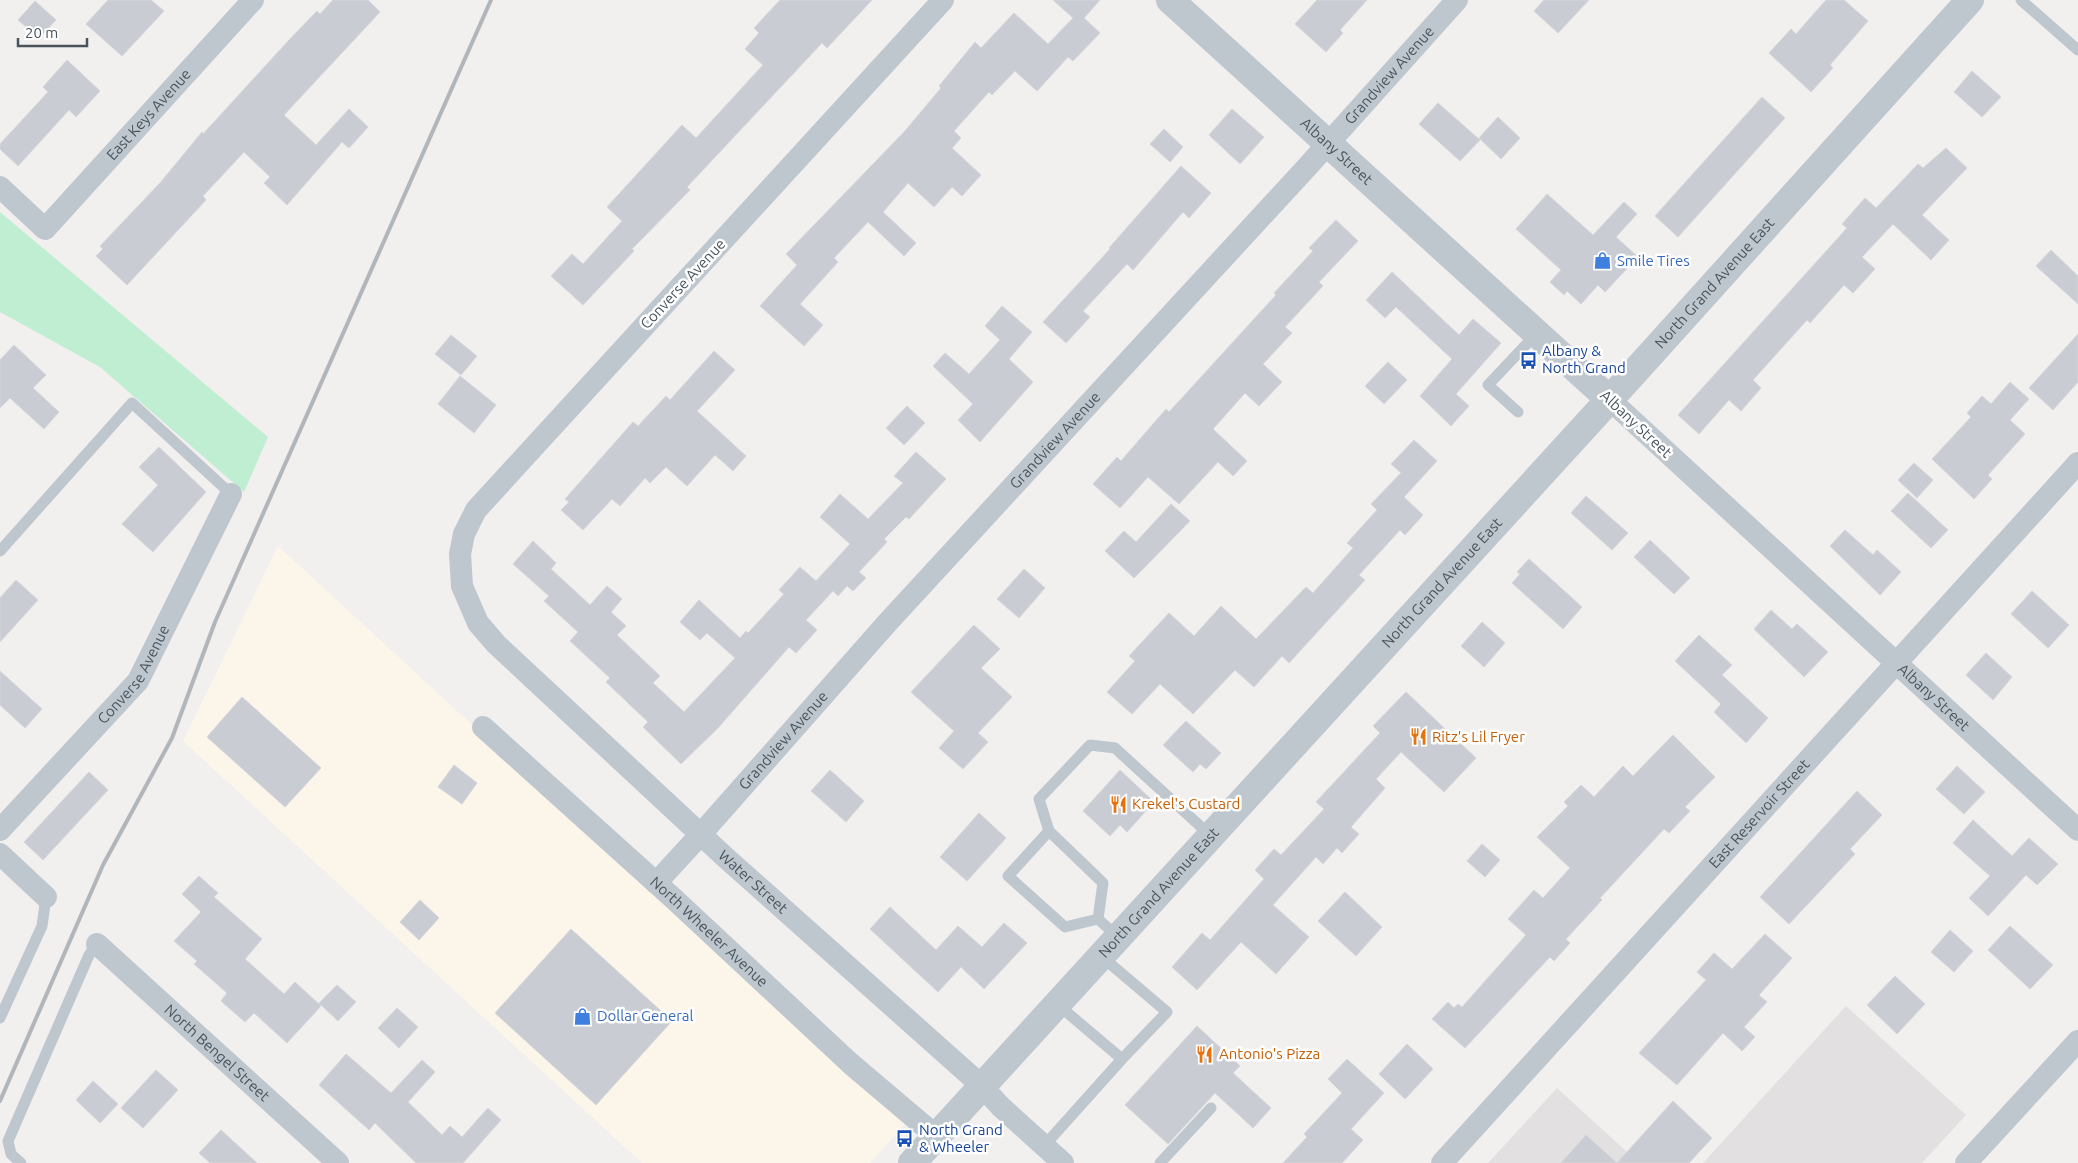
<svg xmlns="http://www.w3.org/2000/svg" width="2078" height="1163" font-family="Ubuntu,sans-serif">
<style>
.commercial{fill:#fcf6ea}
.education{fill:#e3e0e1}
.green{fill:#bfeed2}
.building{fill:#c9ccd2;stroke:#d4d6db}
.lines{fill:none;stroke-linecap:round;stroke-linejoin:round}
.service{stroke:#bec7ce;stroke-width:11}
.minor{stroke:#bec7ce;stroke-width:22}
.tertiary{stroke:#bec7ce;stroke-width:28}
.rail{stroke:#b2b5b9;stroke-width:4}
.labels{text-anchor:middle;stroke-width:5;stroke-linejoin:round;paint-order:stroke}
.street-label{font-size:15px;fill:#48535c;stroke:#fff}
.shop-label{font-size:15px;fill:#366cbe;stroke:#fff;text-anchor:start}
.transit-label{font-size:15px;fill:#164399;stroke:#fff;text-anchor:start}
.food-label{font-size:15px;fill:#c56008;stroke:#fff;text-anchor:start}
</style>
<rect width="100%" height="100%" fill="#f2efef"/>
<polygon class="commercial" points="278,546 905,1124 870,1163 642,1163 183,741"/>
<g class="education">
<polygon points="1846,1006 1966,1115 1922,1163 1703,1163"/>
<polygon points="1557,1088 1639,1163 1488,1163"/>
</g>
<polygon class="green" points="0,212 268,437 244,492 100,367 0,312"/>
<g class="building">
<polygon points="108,0 151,0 164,11 122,56 86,24"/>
<polygon points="333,0 368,0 380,12 284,115 316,145 349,109 368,127 349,148 342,142 287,205 264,183 270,177 244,152 203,196 206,200 127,285 96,256 103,249 100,246 160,183 202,132 203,134 289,40 317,11 320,14"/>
<polygon points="780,0 872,0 827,48 822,43 687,187 690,190 632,249 634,251 583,305 551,276 572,254 583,264 622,221 607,207 682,125 696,138 763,65 745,49 759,33 754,28"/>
<polygon points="1053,0 1100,0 1084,18 1100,33 1073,61 1068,57 1037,91 1015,71 992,95 989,92 954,131 961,138 952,148 981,175 962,196 952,187 934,207 908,183 883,212 916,243 904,256 868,222 834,258 838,262 800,304 823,325 804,346 760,306 797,265 786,254 904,132 941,88 939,86 975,42 981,48 1014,13 1048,44 1073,18"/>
<polygon points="1317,0 1367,0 1340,30 1343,33 1326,52 1295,24"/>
<polygon points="1544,0 1589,0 1558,33 1534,11"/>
<polygon points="1826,0 1844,0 1868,21 1830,65 1833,68 1811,92 1769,53 1791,29 1796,34"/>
<polygon points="35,1 56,20 39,38 18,20"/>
<polygon points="67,60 100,91 76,117 69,110 18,166 0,149 0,144 48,92 43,87"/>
<polygon points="1972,71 2001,97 1982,117 1954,92"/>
<polygon points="1762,97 1785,118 1678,237 1655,216"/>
<polygon points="1438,103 1480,140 1460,161 1419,124"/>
<polygon points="1232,109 1264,137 1240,164 1209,135"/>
<polygon points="1498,117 1520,138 1501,159 1479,138"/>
<polygon points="1164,129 1183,147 1170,162 1150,144"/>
<polygon points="1946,148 1967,168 1922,215 1949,240 1931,260 1893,224 1862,257 1875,269 1853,293 1844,285 1810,323 1807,320 1753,380 1761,388 1741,411 1729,400 1699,434 1678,415 1847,228 1842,224 1865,198 1876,208 1918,164 1923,168"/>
<polygon points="1181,166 1211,193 1189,218 1183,212 1133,270 1127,264 1083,311 1090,317 1066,343 1043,322 1110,249 1109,248"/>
<polygon points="1547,194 1593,235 1624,202 1637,214 1616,237 1638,257 1605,292 1598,285 1581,304 1567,291 1564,295 1550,282 1561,270 1516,229"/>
<polygon points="1336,220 1358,241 1319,282 1323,286 1285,327 1292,333 1263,364 1282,382 1259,406 1245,393 1213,429 1247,461 1233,476 1218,462 1179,504 1148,477 1120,508 1093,484 1117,457 1121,461 1166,409 1169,412 1276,295 1274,293 1313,251 1309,248"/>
<polygon points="2051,250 2078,276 2078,304 2036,266"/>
<polygon points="1392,272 1459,335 1473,319 1501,343 1456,394 1469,406 1451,426 1420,396 1452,359 1396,307 1385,318 1366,300"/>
<polygon points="1002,306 1032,332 1009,359 1033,382 980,442 958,420 973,404 933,366 945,353 969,374 1000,340 985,326"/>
<polygon points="2078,334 2078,382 2053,410 2029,388"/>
<polygon points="451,335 477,356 461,375 435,354"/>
<polygon points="14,345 46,375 33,388 59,412 44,429 10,398 0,408 0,360"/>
<polygon points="714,351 735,370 697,411 746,456 733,471 715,455 687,486 666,467 650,483 645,478 620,506 612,499 583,530 561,510 569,502 565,499 633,422 638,426 666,396 670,400"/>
<polygon points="1388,362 1407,380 1384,404 1365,386"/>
<polygon points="460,376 496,405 474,433 438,404"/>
<polygon points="2010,382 2029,399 2010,420 2025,434 1988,475 1992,479 1974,499 1932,459 1971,417 1967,413 1982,396 1991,404"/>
<polygon points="907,406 925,423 904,445 886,428"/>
<polygon points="1414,440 1437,461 1404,497 1423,515 1405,535 1400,530 1359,575 1365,580 1289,663 1282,656 1254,687 1235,670 1193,714 1160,684 1132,714 1107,692 1135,661 1129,656 1169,613 1194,636 1221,606 1256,639 1306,587 1313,593 1353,548 1347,543 1377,510 1371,504 1401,473 1391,464"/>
<polygon points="159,447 206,492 153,552 122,524 158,485 139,467"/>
<polygon points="916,452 946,479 909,519 906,517 884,539 887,542 859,572 866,578 853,591 847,586 838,596 833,591 806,620 817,630 796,653 789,647 718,728 681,764 643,727 648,722 606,682 610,678 570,641 578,632 544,601 549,596 513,564 533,541 556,563 551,569 590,605 607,586 622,599 611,612 626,626 617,635 660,676 653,683 684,712 735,658 707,633 700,640 680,622 699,600 740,638 746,631 748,633 784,594 779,590 800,567 816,581 850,544 820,517 840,494 868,519 903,483 894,476"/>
<polygon points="1914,463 1933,480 1917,498 1898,480"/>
<polygon points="1908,493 1948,530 1931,548 1891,511"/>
<polygon points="1586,496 1628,533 1612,550 1571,513"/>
<polygon points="1171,504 1190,521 1134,578 1105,551 1124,531 1136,542"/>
<polygon points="1845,530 1873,555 1877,550 1901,572 1880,595 1830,546"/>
<polygon points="1650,540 1690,578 1674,594 1634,557"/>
<polygon points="1529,559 1582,607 1563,629 1512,583 1520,574 1517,572"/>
<polygon points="1024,569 1045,588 1019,618 997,599"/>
<polygon points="16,580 38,600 0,642 0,598"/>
<polygon points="2032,591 2069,625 2048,648 2011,614"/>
<polygon points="1771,610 1792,629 1797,624 1828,652 1804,677 1754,629"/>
<polygon points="1482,622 1505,643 1484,667 1461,646"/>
<polygon points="974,625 1000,649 981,668 1012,697 978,733 988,742 963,769 939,748 954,731 911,692"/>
<polygon points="1699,635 1732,665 1722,675 1768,718 1746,743 1714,712 1721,704 1675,661"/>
<polygon points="1986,653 2012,677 1993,700 1966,675"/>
<polygon points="0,671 42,709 25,728 0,705"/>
<polygon points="1406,692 1476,758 1444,792 1401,752 1376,779 1385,788 1351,827 1359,834 1342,853 1337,848 1323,864 1316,857 1273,905 1309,937 1276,974 1241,942 1197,990 1172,967 1202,933 1210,940 1264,879 1255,870 1274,849 1281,855 1324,809 1316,802 1380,733 1373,726"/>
<polygon points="242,697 321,768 285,807 207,737"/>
<polygon points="1186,721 1221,753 1206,769 1200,764 1193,772 1163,745"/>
<polygon points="1673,735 1715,777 1685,807 1690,811 1669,833 1664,829 1600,898 1602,900 1566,939 1570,943 1554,961 1550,957 1465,1048 1432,1019 1448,1002 1454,1008 1458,1004 1462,1007 1526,935 1508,919 1534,890 1543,898 1570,868 1537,837 1568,806 1564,802 1581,785 1594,797 1623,766 1633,776"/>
<polygon points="454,765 477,783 462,804 438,787"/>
<polygon points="1957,766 1985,792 1964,814 1936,789"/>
<polygon points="830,770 864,801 846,822 811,791"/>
<polygon points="1120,770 1154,802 1127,832 1120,825 1110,836 1083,811"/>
<polygon points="89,772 108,790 43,860 24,842"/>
<polygon points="1857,791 1882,815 1850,849 1855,854 1789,924 1760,897"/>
<polygon points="979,813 1006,838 967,881 940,857"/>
<polygon points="1973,820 2012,856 2029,838 2058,864 2037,885 2026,875 1988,916 1969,898 1990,876 1953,843"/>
<polygon points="1482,844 1500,860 1485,877 1467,861"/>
<polygon points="199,876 218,893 214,897 262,939 245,959 284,994 295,982 321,1006 287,1043 254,1013 245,1022 221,1001 227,993 194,964 197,961 174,941 201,912 182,894"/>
<polygon points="1345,892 1382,927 1356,956 1318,921"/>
<polygon points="420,900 439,918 419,940 400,922"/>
<polygon points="890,907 936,950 958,926 982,947 1004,923 1027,943 984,989 961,967 938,992 870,929"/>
<polygon points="2010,926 2053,965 2030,989 1988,950"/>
<polygon points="571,929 672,1021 596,1105 495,1013"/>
<polygon points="1950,930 1973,951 1954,972 1931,952"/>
<polygon points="1765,934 1792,958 1759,995 1767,1002 1744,1027 1755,1037 1742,1051 1723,1033 1677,1085 1639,1053 1706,980 1697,972 1714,953 1732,969"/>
<polygon points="1895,976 1925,1004 1897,1034 1867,1005"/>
<polygon points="337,985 356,1002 338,1021 319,1003"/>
<polygon points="397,1008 418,1027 399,1048 378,1028"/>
<polygon points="1197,1026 1240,1066 1233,1073 1271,1108 1253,1128 1215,1093 1168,1144 1125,1105"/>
<polygon points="1407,1044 1433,1069 1405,1099 1379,1074"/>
<polygon points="346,1054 391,1093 422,1060 435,1072 408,1102 442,1135 450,1126 462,1137 488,1108 501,1120 463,1163 416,1163 375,1123 369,1130 319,1085"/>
<polygon points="1347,1059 1384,1093 1351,1129 1363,1140 1342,1163 1283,1163 1307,1137 1304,1134 1342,1093 1328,1079"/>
<polygon points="156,1070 178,1090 143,1128 121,1108"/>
<polygon points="93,1081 118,1104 100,1123 76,1100"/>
<polygon points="1673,1101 1712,1138 1689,1163 1561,1163 1586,1135 1617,1163"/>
<polygon points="221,1130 257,1163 210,1163 199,1153"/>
</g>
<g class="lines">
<g class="service">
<polyline points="2021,0 2078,50"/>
<polyline points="1518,412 1488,385 1537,333"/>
<polyline points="0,551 132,403 231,494"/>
<polyline points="1049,831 1039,799 1090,745 1115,748 1211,836"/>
<polyline points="1098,919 1103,883 1049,831 1008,876 1065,927 1098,919 1118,937"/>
<polyline points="1101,956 1167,1012 1122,1059"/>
<polyline points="0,1018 42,926 46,897"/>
<polyline points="1044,1146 1122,1059 1057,1004"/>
<polyline points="21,1163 11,1154 8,1141 89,955 97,944"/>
<polyline points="1160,1163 1211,1108"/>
</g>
<g class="minor">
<path id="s1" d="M943,0L476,510L464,534L460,554L462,586L478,623L496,644L726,858L982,1086L1000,1106L1063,1163"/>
<path id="s2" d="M0,187L45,229L253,0"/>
<path id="s3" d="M1609,399L2078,830"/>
<path id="s4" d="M483,727L674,899L851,1064L936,1136"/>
<path id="s5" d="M0,830L138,681L231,494"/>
<polyline points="0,854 46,897"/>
<path id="s6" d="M656,883L701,834L888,622L1308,166L1457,0"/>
<path id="s7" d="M97,944L338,1163"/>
<path id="s8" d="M1442,1163L2078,463"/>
<polyline points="1966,1163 2078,1041"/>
</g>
<g class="tertiary">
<path id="s9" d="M1170,0L1609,399"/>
<path id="s10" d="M912,1163L1631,376L1970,0"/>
</g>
<polyline class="rail" points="0,1101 103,865 172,738 215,622 491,0"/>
</g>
<defs>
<symbol id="shop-bare" viewBox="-9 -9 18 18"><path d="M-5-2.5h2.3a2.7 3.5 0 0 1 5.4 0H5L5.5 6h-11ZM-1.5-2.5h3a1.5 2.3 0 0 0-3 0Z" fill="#3f7fe0" stroke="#fff" stroke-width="2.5" paint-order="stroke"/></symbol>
<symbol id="bus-bare" viewBox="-9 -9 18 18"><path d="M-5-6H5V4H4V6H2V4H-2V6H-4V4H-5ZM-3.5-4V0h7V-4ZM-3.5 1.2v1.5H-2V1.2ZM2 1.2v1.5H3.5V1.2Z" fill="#1a4fb4" stroke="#fff" stroke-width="2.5" paint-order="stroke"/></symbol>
<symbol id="restaurant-bare" viewBox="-9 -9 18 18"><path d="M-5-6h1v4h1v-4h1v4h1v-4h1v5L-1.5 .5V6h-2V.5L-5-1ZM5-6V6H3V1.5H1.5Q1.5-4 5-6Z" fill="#e8710a" stroke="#fff" stroke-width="2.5" paint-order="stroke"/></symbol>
</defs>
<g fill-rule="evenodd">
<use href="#shop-bare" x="1590" y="248" width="25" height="25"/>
<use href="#bus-bare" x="1516" y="348" width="25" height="25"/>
<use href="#restaurant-bare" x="1406" y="724" width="25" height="25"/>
<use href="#restaurant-bare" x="1106" y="792" width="25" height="25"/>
<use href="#shop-bare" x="570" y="1004" width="25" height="25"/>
<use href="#restaurant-bare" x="1192" y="1042" width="25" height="25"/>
<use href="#bus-bare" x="892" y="1126" width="25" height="25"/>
</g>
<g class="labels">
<g class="street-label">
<text dy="5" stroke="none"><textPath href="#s6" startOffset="1091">Grandview Avenue</textPath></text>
<text dy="5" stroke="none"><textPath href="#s2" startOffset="216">East Keys Avenue</textPath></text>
<text dy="5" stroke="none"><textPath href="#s9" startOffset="225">Albany Street</textPath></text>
<text dy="5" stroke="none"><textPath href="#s10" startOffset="1191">North Grand Avenue East</textPath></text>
<text transform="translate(683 284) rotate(-47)" y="5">Converse Avenue</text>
<text transform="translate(1636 424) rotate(43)" y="5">Albany Street</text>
<text dy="5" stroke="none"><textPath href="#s6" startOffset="596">Grandview Avenue</textPath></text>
<text dy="5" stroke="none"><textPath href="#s10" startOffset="786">North Grand Avenue East</textPath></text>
<text dy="5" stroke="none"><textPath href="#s5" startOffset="206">Converse Avenue</textPath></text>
<text dy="5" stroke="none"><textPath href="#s3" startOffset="441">Albany Street</textPath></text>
<text dy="5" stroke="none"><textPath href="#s6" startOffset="191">Grandview Avenue</textPath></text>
<text dy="5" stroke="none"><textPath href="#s8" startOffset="472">East Reservoir Street</textPath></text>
<text dy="5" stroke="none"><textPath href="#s1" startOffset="1189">Water Street</textPath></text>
<text dy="5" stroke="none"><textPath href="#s10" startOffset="366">North Grand Avenue East</textPath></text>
<text dy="5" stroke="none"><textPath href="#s4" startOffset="305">North Wheeler Avenue</textPath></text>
<text dy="5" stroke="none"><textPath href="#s7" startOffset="162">North Bengel Street</textPath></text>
</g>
<g class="shop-label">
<text x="1617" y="266">Smile Tires</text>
<text x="597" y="1021">Dollar General</text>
</g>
<g class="transit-label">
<text x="1542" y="356">Albany &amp;<tspan x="1542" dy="17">North Grand</tspan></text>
<text x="919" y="1135">North Grand<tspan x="919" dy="17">&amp; Wheeler</tspan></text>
</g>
<g class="food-label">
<text x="1432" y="742">Ritz's Lil Fryer</text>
<text x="1132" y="809">Krekel's Custard</text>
<text x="1219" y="1059">Antonio's Pizza</text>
</g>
</g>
<path d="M18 38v8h69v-8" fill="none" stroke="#48535c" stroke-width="2.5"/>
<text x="25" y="38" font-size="15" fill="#48535c" stroke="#ffffff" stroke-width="4" paint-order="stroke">20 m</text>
</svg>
